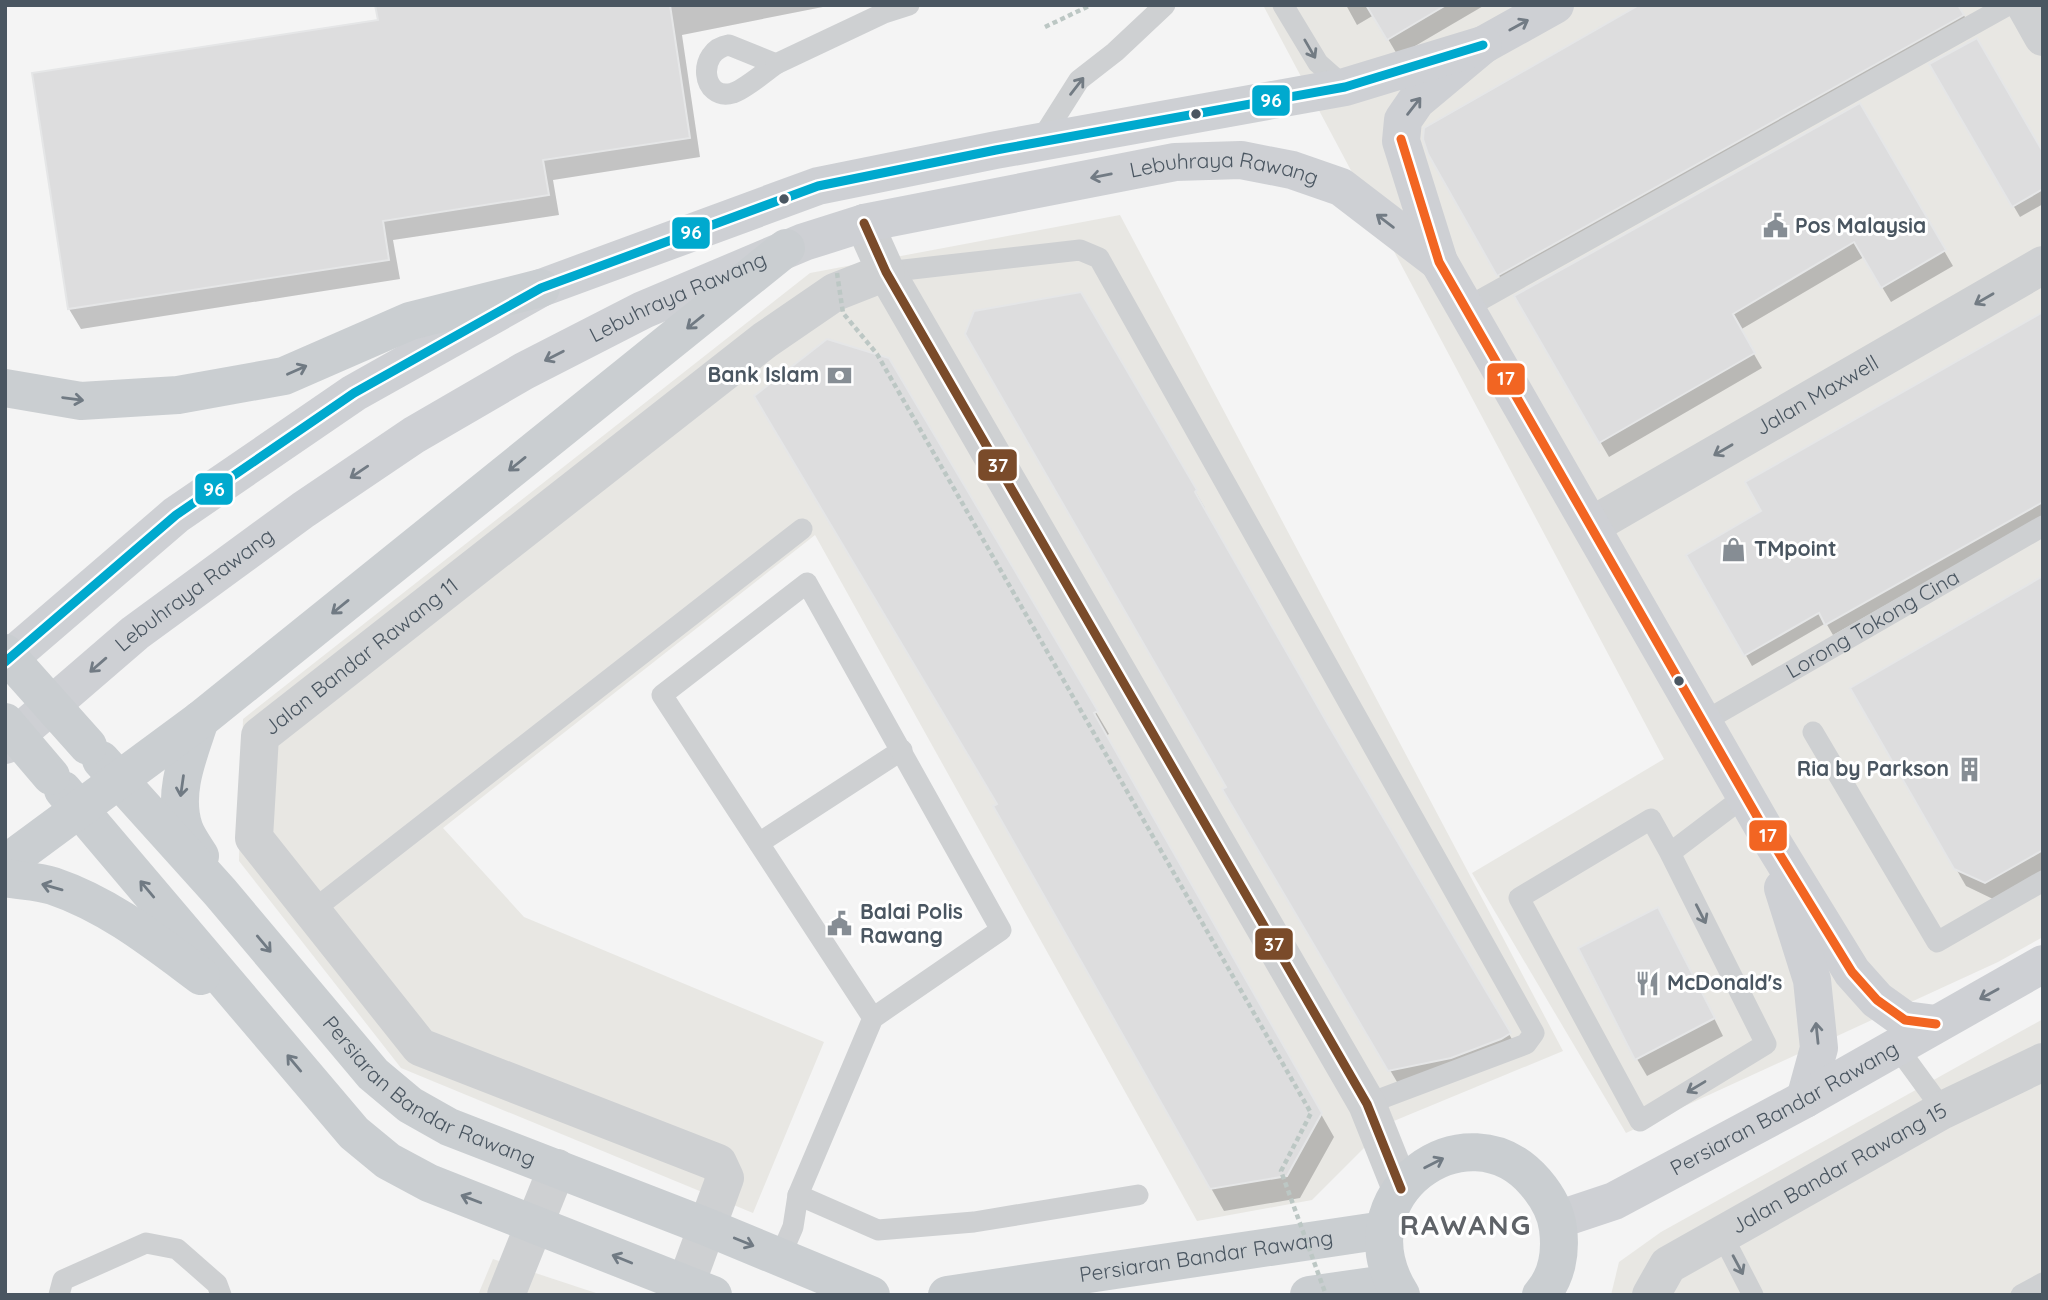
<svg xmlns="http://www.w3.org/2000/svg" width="2048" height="1300" font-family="Quicksand,sans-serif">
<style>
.commercial{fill:#e8e7e3}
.shadow{fill:#0003}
.building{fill:#ddddde;stroke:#e5e6e7;stroke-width:2}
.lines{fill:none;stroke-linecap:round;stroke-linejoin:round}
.path{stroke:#bcc7c4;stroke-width:4.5;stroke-dasharray:5 3.5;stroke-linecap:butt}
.lane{stroke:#ced0d2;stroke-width:21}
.street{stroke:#ced0d2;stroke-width:38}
.secondary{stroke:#ced0d4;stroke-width:38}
.primary{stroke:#caced1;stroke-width:38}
.path-bridge{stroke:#bcc7c4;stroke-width:4.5;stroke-dasharray:5 3.5;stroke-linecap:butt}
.primary-bridge{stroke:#caced1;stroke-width:38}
.bus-1-casing{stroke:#fff;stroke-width:14}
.bus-2-casing{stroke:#fff;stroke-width:14}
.bus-3-casing{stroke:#fff;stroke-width:14}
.bus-1{stroke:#00a9ce;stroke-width:9}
.bus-2{stroke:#f26522;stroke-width:9}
.bus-3{stroke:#7a4b2a;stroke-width:9}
.oneway{stroke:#727b84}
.oneway2{stroke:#727b83}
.oneway3{stroke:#707a83}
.bus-dot{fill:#4a5661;stroke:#fff;stroke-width:2.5}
.labels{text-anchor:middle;stroke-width:6;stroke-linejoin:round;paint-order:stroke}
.street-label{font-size:21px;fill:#4a5661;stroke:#fff}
.poi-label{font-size:21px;font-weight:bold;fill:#4a5661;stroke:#fff;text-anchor:start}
.district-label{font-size:28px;font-weight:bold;letter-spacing:2px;fill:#5f6368;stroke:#fff}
.line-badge{stroke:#fff;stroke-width:2.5}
.badge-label{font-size:19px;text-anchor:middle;font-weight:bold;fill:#fff}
</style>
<rect width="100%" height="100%" fill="#f4f4f4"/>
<g class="commercial">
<polygon points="1263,5 2043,5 2043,937 1998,962 1626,1133 1472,873 1664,759"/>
<polygon points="1120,215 1563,1051 1389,1123 1312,1200 1197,1221 815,535 443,828 524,917 824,1042 753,1213 401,1068 239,861 243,719 810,273"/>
<polygon points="2043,1019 2043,1295 1611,1295 1619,1262 1661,1232"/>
<polygon points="493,1259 602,1295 478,1295"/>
</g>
<g class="shadow">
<polygon points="377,5 833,5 682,35 700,157 553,180 559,215 393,240 400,279 81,329 69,309 33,75 380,22"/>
<polygon points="1346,5 1485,5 1398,56 1374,15 1357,25"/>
<polygon points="1958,5 1970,26 1505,286 1430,153"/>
<polygon points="1931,65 2043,156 2043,204 2020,217"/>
<polygon points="1859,105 1953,266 1891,302 1864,257 1740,330 1762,368 1609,457 1516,297"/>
<polygon points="1081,294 1205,508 1203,509 1331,733 1519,1051 1400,1087 1225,790 1229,787"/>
<polygon points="2043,314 2043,516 1833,635 1826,623 1752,666 1689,555 1763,512"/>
<polygon points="887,359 1109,734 1106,736 1334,1137 1300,1198 1224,1211 995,807 999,805"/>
<polygon points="2043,578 2043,872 1995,900 1966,886 1852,689"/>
<polygon points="1668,926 1723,1036 1647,1076 1637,1059"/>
</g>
<g class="building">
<polygon points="375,5 670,5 690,138 543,160 549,195 383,221 389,260 68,309 32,73 378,20"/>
<polygon points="1366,5 1446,5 1387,40"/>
<polygon points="1639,5 1958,5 1964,15 1497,276 1428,154 1423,139 1424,128"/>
<polygon points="1977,38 2043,152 2043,189 2012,207 1929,64"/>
<polygon points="1860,103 1946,250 1881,288 1854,242 1733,314 1755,353 1599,443 1514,296"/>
<polygon points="1081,292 1197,490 1195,492 1329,726 1511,1033 1501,1039 1451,1058 1388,1071 1222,789 1226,787 965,334 974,311"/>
<polygon points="2043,312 2043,502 1825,625 1819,613 1744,656 1686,555 1761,511 1745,482"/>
<polygon points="827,339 889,358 1098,711 1094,713 1322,1113 1287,1176 1210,1189 993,806 997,804 754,396"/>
<polygon points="2043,576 2043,850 1985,883 1954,869 1850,688"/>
<polygon points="1658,907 1715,1018 1635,1060 1578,948"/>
</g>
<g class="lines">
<polyline class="path" points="1045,27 1091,5"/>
<g class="lane">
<polyline points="1283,5 1318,63 1345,87"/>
<path d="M729,45L776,64C765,72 745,89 733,93C701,102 696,50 729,45Z"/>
<polyline points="776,64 884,13 909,5"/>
<polyline points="1039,143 1079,80 1115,52 1165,5"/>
<polyline points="886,272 1080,250 1099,258 1534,1033 1526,1044 1367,1104"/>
<polyline points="1466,308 2008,5"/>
<path id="s1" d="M1703,722L2043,526"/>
<polyline points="1813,732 1937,942 2043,881"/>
<polyline points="759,843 902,750"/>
<polyline points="1670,853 1766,1044 1640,1121 1519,898 1651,819 1670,853 1745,796"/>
<polyline points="312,911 802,529"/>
<polyline points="1897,1047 1943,1110"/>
<polyline points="798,1195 878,1230 974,1222 1138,1195"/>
<polyline points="1722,1235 1753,1295"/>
<polyline points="780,1257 793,1227 798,1195 873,1018 662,695 807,583 1001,930 873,1018"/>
<polyline points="59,1295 63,1280 146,1243 177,1249 217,1284 221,1295"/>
<polyline points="2021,1295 2043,1283"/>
</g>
<g class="street">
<polyline points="2025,5 2043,37"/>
<polyline points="864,223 886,272 1367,1104 1401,1189"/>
<path id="s2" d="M1591,526L2043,265"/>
<path id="s3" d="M686,1284L725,1178L718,1163L420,1047L254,838L260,736L765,340L835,292L886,272"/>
<polyline points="506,1295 557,1168"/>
<path id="s4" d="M1651,1295L1668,1265L1943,1110L2043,1062"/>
</g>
<g class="secondary">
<polyline points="1555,5 1483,45 1416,101 1403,120 1401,141 1439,262 1766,832 1852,972 1877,1000 1905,1020 1936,1024"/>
<polyline points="5,662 176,515 354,393 541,288 818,186 996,150 1345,87 1483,45"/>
<path id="s5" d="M5,745L135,633L303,510L414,435L524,371L643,310L804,242L864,223L1175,162L1241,160L1292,170L1341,187L1439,262"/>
<polyline points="1783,888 1812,980 1819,1048 1805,1099"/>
<path id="s6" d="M1557,1220L1614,1201L1805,1099L2043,964"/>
</g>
<g class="primary">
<polyline points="5,388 81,401 178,395 284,376 410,321 541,288"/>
<path d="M200,720C189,754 172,792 184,828C187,837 195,848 200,856"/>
<path id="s7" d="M101,760L220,892L373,1074L410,1105L449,1127L707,1227L871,1295"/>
<polyline points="63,790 354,1133 388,1161 429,1183 713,1295"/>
<polyline points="5,864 200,720 786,248"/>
<path d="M5,878C21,881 38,881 53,886C109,905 154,941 201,976"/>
<path id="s8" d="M947,1295L1384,1230"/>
<polyline points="1309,1295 1393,1283"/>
<path d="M1401,1295C1338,1195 1467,1103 1535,1182C1547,1196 1556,1211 1558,1229C1561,1252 1557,1277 1541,1295"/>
</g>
<polyline class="path-bridge" points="837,273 843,313 877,354 1311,1113 1281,1171 1326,1295"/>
<g class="primary-bridge">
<polyline points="5,653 88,746"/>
<polyline points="5,722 51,776"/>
</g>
<defs>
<polyline id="bus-1" points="5,662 176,515 354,393 541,288 818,186 996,150 1345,87 1483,45"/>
<polyline id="bus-2" points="1401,139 1439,262 1766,832 1852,972 1877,1000 1905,1020 1936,1024"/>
<polyline id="bus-3" points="864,223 886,272 1367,1104 1401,1189"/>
</defs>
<use href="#bus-1" class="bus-1-casing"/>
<use href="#bus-2" class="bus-2-casing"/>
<use href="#bus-3" class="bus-3-casing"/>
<use href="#bus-1" class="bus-1"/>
<use href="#bus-2" class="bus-2"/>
<use href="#bus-3" class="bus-3"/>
</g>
<defs><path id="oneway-shaft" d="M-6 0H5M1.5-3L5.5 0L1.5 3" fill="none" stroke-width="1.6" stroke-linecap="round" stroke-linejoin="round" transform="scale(1.75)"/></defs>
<g class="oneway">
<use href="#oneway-shaft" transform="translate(1519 25) rotate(-29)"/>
<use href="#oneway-shaft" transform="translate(1414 106) rotate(-52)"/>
<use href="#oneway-shaft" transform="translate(1101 176) rotate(169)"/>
<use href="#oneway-shaft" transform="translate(1385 221) rotate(-143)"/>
<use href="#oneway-shaft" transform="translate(554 356) rotate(153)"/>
<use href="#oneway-shaft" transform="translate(359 472) rotate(146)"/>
<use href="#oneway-shaft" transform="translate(98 665) rotate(139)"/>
<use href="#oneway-shaft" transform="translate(1989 994) rotate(151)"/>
<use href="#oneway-shaft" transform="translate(1817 1033) rotate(-96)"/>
</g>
<g class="oneway2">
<use href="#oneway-shaft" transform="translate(1310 49) rotate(60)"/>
<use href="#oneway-shaft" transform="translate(1077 86) rotate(-52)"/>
<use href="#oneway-shaft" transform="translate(1984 299) rotate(150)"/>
<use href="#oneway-shaft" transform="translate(1723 450) rotate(150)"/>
<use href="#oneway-shaft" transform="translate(1701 914) rotate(63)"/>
<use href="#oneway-shaft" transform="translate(1696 1087) rotate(149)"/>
<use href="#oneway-shaft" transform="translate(1738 1265) rotate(62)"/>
</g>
<g class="oneway3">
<use href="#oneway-shaft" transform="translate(695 322) rotate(141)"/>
<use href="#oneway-shaft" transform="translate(297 370) rotate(-24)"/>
<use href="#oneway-shaft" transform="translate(73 399) rotate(8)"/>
<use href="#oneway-shaft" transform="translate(517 464) rotate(141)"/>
<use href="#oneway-shaft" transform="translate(340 607) rotate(141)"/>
<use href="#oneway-shaft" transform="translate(182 786) rotate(98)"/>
<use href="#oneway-shaft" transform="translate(52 887) rotate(-164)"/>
<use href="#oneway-shaft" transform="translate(147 889) rotate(-130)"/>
<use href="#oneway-shaft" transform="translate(264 944) rotate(50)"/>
<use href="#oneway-shaft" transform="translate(294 1063) rotate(-130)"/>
<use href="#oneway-shaft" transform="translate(1434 1163) rotate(-27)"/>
<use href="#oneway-shaft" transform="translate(471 1199) rotate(-159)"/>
<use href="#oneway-shaft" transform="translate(744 1242) rotate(22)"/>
<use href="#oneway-shaft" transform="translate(622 1259) rotate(-158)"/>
</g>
<defs>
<symbol id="civic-bare" viewBox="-9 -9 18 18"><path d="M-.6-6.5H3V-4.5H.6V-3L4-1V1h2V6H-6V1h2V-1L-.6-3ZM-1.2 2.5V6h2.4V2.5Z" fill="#868d94" stroke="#fff" stroke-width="2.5" paint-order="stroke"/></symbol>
<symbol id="bank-bare" viewBox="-9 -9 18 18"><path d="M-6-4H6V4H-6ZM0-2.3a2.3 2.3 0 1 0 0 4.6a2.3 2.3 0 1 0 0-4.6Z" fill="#868d94" stroke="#fff" stroke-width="2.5" paint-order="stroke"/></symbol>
<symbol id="shop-bare" viewBox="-9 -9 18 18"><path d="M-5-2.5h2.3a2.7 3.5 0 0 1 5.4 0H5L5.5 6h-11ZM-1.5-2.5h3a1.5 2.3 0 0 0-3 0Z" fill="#868d94" stroke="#fff" stroke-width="2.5" paint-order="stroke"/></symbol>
<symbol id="building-bare" viewBox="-9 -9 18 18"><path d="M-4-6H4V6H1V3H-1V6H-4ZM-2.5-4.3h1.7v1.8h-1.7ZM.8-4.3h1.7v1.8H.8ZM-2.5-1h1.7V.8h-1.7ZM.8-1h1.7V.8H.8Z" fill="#868d94" stroke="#fff" stroke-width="2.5" paint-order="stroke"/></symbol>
<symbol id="restaurant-bare" viewBox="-9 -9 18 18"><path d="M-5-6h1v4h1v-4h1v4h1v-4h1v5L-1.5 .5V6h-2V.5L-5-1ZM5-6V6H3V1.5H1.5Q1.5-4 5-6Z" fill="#868d94" stroke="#fff" stroke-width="2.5" paint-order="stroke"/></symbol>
</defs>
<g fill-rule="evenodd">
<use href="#civic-bare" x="1758" y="208" width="35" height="35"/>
<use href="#bank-bare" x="822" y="358" width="35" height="35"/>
<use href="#shop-bare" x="1716" y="532" width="35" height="35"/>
<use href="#building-bare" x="1952" y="752" width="35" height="35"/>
<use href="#civic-bare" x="822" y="906" width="35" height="35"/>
<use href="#restaurant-bare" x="1630" y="966" width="35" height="35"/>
</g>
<g class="bus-dot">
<circle cx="1196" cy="114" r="6"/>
<circle cx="784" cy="199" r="6"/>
<circle cx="1679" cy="681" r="6"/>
</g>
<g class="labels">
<g class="street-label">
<text dy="7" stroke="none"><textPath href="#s5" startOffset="1379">Lebuhraya Rawang</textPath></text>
<text dy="7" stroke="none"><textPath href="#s5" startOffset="812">Lebuhraya Rawang</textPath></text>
<text dy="7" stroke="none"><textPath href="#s2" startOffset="261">Jalan Maxwell</textPath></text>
<text dy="7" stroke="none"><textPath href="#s5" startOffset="245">Lebuhraya Rawang</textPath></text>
<text dy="7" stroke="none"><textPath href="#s1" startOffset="196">Lorong Tokong Cina</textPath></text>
<text dy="7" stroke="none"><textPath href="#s3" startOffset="947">Jalan Bandar Rawang 11</textPath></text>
<text dy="7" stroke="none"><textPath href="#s7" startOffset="472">Persiaran Bandar Rawang</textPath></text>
<text dy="7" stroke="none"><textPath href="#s6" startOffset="254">Persiaran Bandar Rawang</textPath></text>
<text dy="7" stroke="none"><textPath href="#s4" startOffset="231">Jalan Bandar Rawang 15</textPath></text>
<text dy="7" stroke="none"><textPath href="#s8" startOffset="262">Persiaran Bandar Rawang</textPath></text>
</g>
<g class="poi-label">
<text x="1795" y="233">Pos Malaysia</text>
<text x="819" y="382" text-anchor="end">Bank Islam</text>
<text x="1754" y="556">TMpoint</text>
<text x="1949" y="776" text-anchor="end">Ria by Parkson</text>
<text x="860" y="919">Balai Polis<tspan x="860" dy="24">Rawang</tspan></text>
<text x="1667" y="990">McDonald's</text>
</g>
<g class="district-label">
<text x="1466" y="1235">RAWANG</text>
</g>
</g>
<g class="line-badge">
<rect x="1251" y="84" width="40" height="33" rx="7" fill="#00a9ce"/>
<rect x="671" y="216" width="40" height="34" rx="7" fill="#00a9ce"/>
<rect x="1486" y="362" width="40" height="34" rx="7" fill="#f26522"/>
<rect x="977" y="448" width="41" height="34" rx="7" fill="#7a4b2a"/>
<rect x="194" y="472" width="40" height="34" rx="7" fill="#00a9ce"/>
<rect x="1748" y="819" width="40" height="33" rx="7" fill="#f26522"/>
<rect x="1254" y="927" width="40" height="34" rx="7" fill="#7a4b2a"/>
</g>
<g class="badge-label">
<text x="1271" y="107">96</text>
<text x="691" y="239">96</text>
<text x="1506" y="385">17</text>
<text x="998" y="472">37</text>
<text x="214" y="496">96</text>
<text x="1768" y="842">17</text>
<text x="1274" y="951">37</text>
</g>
<rect width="2048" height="1300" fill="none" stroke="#4a5661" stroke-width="14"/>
</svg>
